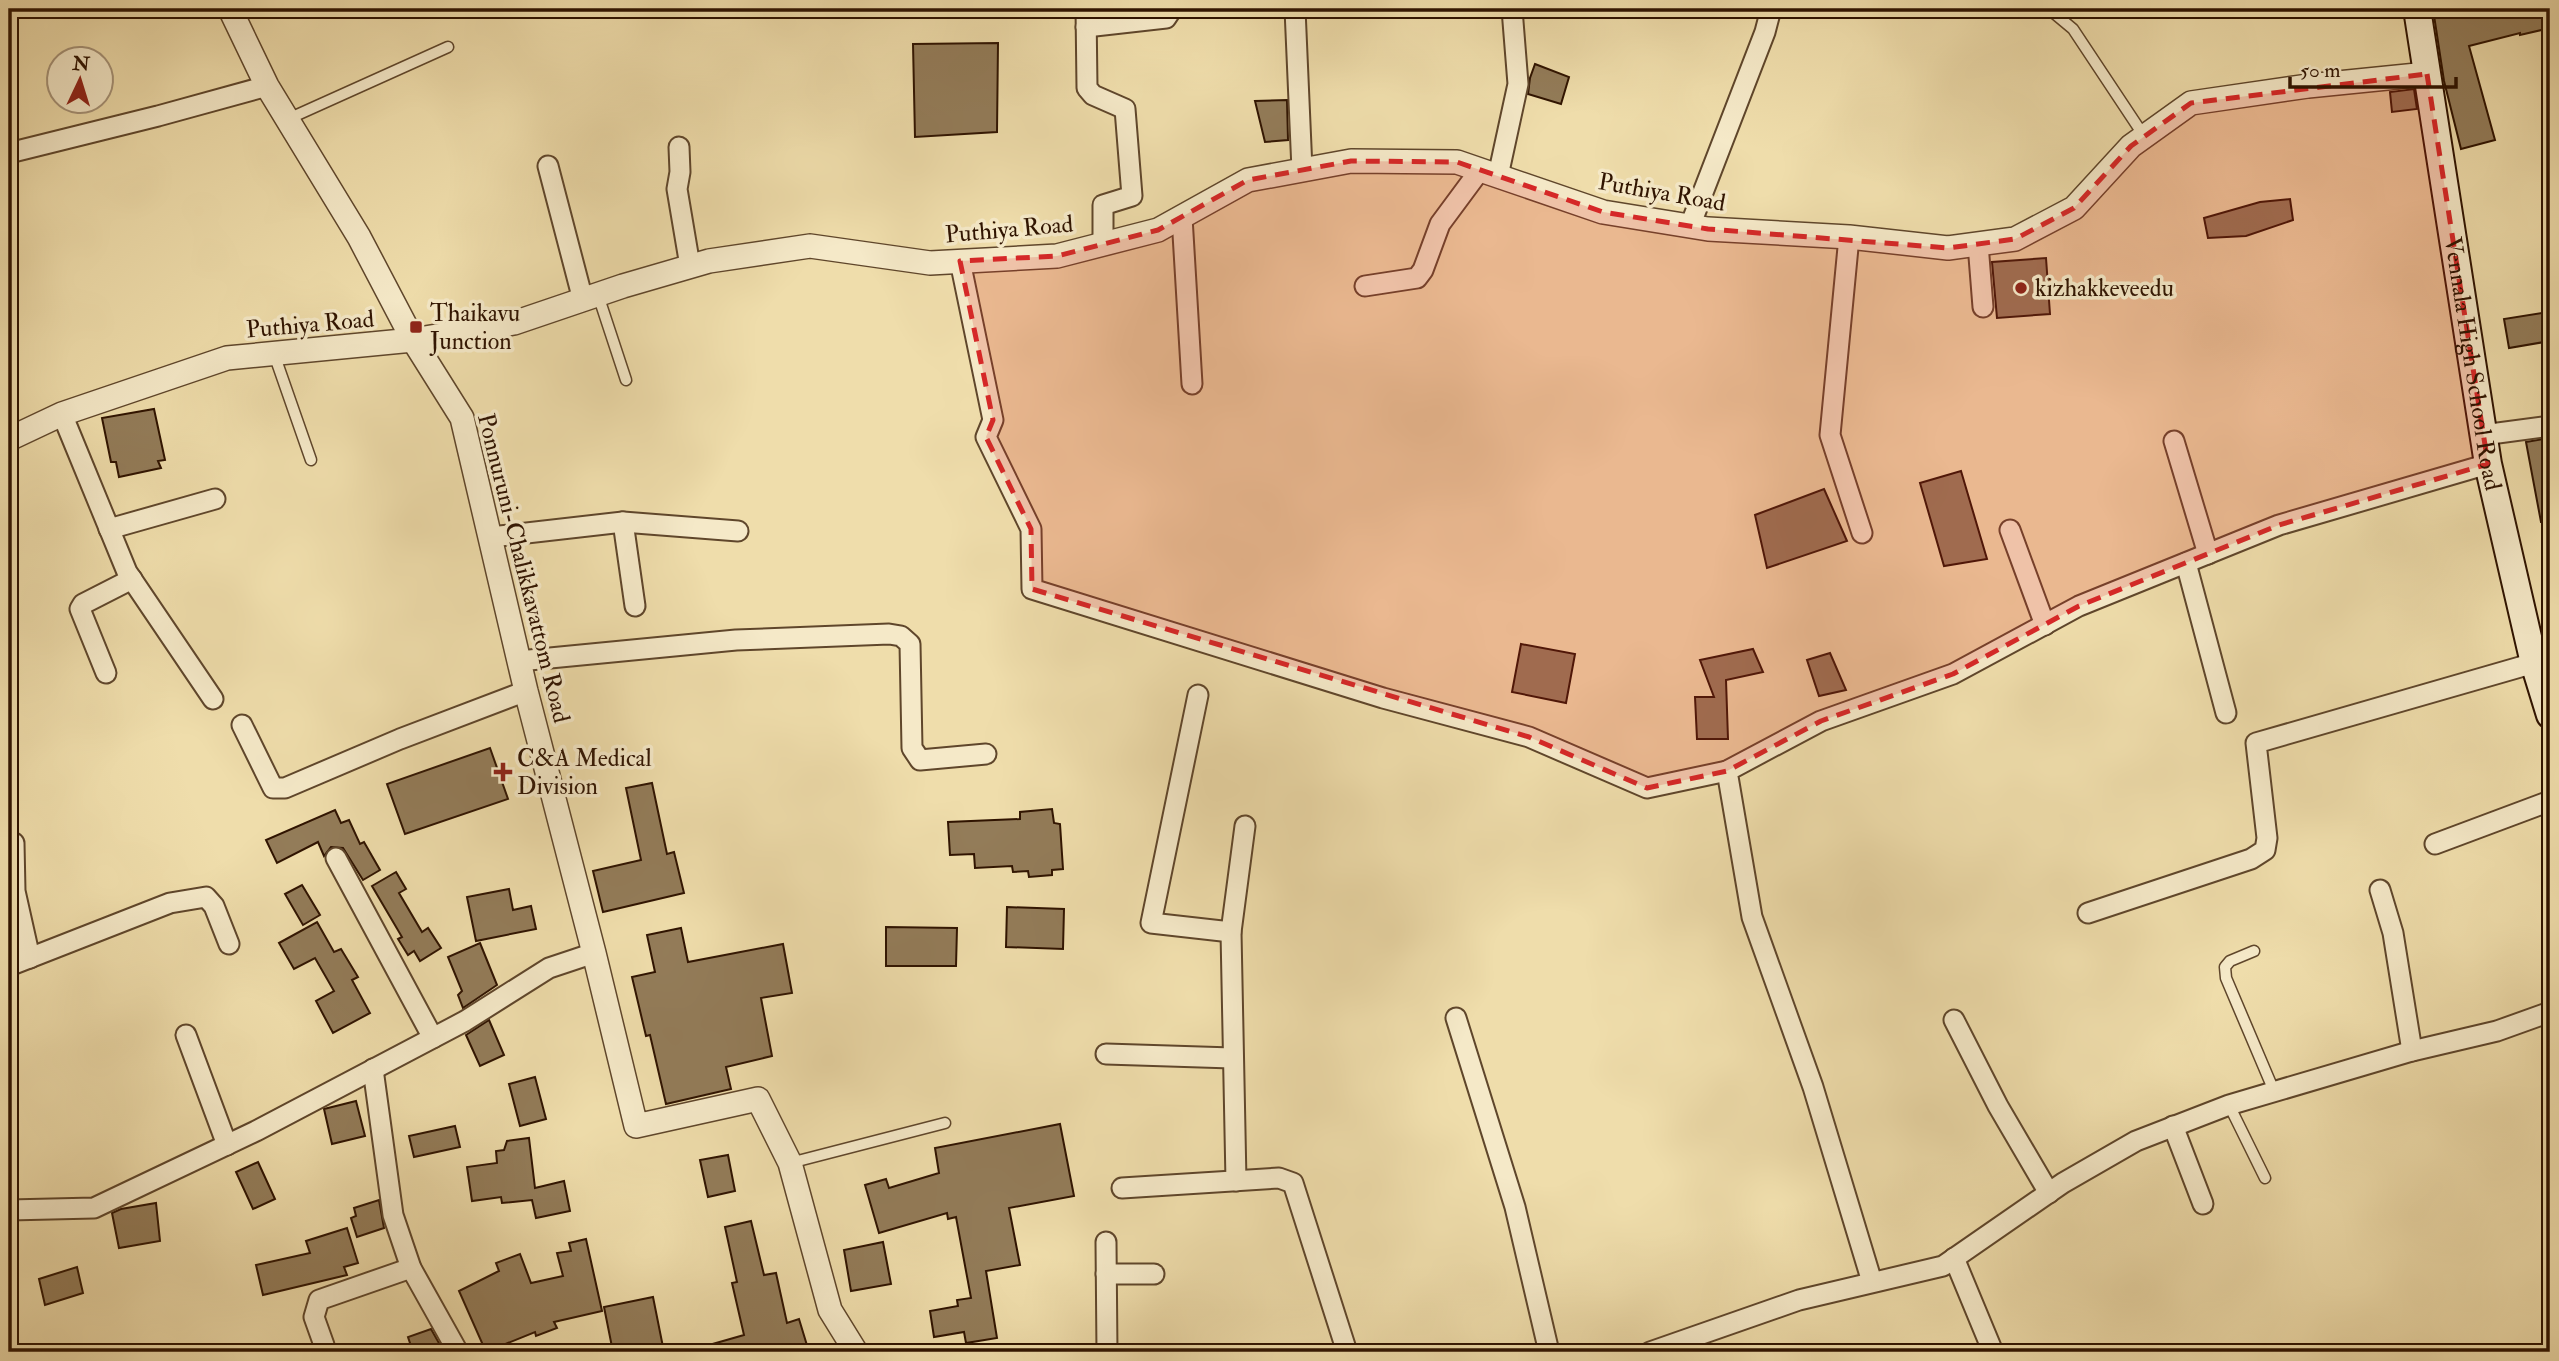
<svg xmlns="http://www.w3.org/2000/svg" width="2559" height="1361" font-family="'IM FELL Double Pica',serif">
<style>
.building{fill:#937c59;stroke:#2f1300;stroke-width:2}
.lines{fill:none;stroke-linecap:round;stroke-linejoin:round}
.service-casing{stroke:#5f462b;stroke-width:13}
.minor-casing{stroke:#5f462b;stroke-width:23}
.tertiary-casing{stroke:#5f462b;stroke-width:26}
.secondary-casing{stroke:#2f1300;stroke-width:30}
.service{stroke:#f5e9c8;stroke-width:10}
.minor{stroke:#f5e9c8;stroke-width:19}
.tertiary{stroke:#f5e9c8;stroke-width:23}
.secondary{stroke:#f5e9c8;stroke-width:26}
.marked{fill:#d62828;fill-opacity:0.2;stroke:#d62828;stroke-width:5;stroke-dasharray:14 9;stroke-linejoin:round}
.poi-dot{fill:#8f2418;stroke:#f5e9c8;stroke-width:2.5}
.labels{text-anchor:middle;stroke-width:7;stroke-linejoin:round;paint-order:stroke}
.street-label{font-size:24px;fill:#2f1300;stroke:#f5e9c8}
.poi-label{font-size:24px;fill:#2f1300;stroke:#f5e9c8;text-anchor:start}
</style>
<rect width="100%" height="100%" fill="#efddab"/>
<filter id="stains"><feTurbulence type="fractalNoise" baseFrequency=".00286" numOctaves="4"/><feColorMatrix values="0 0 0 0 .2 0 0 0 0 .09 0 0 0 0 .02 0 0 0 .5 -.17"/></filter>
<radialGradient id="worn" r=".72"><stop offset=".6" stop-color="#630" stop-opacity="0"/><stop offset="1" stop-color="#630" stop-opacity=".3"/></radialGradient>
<g class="building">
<polygon points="2433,9 2550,9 2550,28 2520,35 2520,33 2469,46 2495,140 2461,149 2444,81"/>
<polygon points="998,43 997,132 915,137 913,44"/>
<polygon points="1535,64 1569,77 1561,104 1528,94 1530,78"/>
<polygon points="2414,89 2417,109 2392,112 2390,92"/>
<polygon points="1287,100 1288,140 1265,142 1255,101"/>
<polygon points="2290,199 2293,220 2246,236 2208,238 2204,218 2260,202"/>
<polygon points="2046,258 2050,314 1997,318 1992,262"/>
<polygon points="2548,312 2550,341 2509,348 2504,319"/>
<polygon points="154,409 165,460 158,461 161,468 119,477 116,462 111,462 102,418"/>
<polygon points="2550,438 2550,521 2541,522 2526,442"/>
<polygon points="1961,471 1987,559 1944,566 1920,483"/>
<polygon points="1824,489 1847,541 1767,568 1755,515"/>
<polygon points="1521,644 1575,654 1566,703 1512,692"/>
<polygon points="1753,649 1763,672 1726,680 1728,739 1697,739 1695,697 1714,697 1700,660"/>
<polygon points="1830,653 1846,690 1819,696 1807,660"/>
<polygon points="490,748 508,799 405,834 387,784"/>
<polygon points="652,783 667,854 674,852 684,893 603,912 593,871 641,860 626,788"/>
<polygon points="1052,809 1054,823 1060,824 1063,869 1052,870 1052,875 1029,877 1028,871 1013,872 1012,866 975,868 974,854 950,855 948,822 1020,819 1020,812"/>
<polygon points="335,810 341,823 349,820 360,844 364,842 380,870 363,880 343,848 331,847 324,856 318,842 277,863 266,840"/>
<polygon points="396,872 406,889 399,893 422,932 428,928 441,948 420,961 414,951 408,955 398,939 402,937 372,886"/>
<polygon points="302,885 320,915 303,925 285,894"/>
<polygon points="509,889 513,910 531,906 536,929 476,941 467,897"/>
<polygon points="1007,907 1064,909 1063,949 1006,947"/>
<polygon points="317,922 334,952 341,949 358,977 352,980 370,1013 333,1033 316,1001 334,991 315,958 294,969 279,943"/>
<polygon points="886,927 957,928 956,966 886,966"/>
<polygon points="681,928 688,962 783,944 792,993 761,998 772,1056 726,1067 731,1089 666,1104 650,1035 646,1036 632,977 655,972 647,935"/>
<polygon points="480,943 497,985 463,1008 458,995 462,991 448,957"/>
<polygon points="489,1020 504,1055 480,1066 466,1035"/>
<polygon points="535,1077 546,1119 520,1126 509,1084"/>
<polygon points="356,1101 365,1136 332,1144 324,1109"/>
<polygon points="1060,1124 1074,1196 1009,1208 1020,1265 986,1271 997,1338 966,1343 964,1332 934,1337 930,1311 958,1306 957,1300 971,1298 956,1217 948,1219 947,1213 879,1233 865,1185 886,1179 889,1188 939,1173 935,1148"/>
<polygon points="455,1126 460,1147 414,1157 409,1136"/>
<polygon points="529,1138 535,1188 564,1181 570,1211 536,1218 532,1200 502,1203 501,1197 472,1201 467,1167 497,1163 496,1151 504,1150 507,1141"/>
<polygon points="728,1155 735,1191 708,1197 700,1160"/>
<polygon points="258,1162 275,1199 253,1209 236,1172"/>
<polygon points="379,1200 384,1228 357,1237 351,1218 356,1216 354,1208"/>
<polygon points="156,1203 160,1241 119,1248 112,1213 121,1209"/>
<polygon points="751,1221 764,1275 776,1273 787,1323 799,1319 809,1352 703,1352 702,1347 744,1335 732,1283 737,1282 725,1227"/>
<polygon points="347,1228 358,1263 344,1267 347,1275 263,1295 256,1265 310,1253 306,1241"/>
<polygon points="586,1239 602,1311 554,1322 557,1328 536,1336 535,1332 486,1352 459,1291 499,1271 496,1263 520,1254 531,1283 563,1276 557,1253 571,1251 569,1243"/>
<polygon points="883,1242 891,1284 851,1291 844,1250"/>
<polygon points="77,1267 83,1293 45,1305 39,1279"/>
<polygon points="653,1297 664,1352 613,1352 604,1307"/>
<polygon points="431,1329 444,1352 413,1352 408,1337"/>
</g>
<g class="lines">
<defs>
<g id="service">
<polyline points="2049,9 2073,29 2144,136"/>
<polyline points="288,119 448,47"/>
<polyline points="598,295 626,380"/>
<polyline points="274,354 311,460"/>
<polyline points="2254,951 2230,961 2225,967 2226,978 2274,1091"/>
<polyline points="2229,1105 2265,1178"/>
<polyline points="790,1163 945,1123"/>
</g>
<g id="minor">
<polyline points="1086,9 1087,88 1093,95 1125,109 1132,196 1103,205 1103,244"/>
<polyline points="1295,9 1302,170"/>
<polyline points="1086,27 1166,18 1172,9"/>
<polyline points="679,147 680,172 677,189 690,266"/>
<polyline points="9,153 158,116 267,86"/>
<polyline points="548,166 583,300"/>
<polyline points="1498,176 1518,84 1512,9"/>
<polyline points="1182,217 1192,384"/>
<polyline points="1690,226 1765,32 1771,9"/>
<polyline points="1849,237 1830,435 1862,533"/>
<polyline points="1978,244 1983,307"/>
<polyline points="960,261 993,420 986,437 1031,529 1032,589 1383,698 1529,737 1647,788 1727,771"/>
<polyline points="1365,286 1417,278 1423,270 1440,224 1480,170"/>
<polyline points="62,414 127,572 213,699"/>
<polyline points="2483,435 2550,426"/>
<polyline points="2174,441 2208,554"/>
<polyline points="623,522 635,606"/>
<polyline points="109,529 215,499"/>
<polyline points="2010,530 2045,625"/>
<polyline points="491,537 623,522 738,531"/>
<polyline points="2186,563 2226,713"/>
<polyline points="519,661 736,640 889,634 901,636 910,644 912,748 920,760 986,754"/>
<polyline points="106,673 80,609 83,604 132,579"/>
<polyline points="1198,695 1151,923 1231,932"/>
<polyline points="242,725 273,788 285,788 400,739 526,691"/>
<polyline points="14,843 15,891 30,958"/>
<polyline points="2435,844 2550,801"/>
<polyline points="336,858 433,1038"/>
<polyline points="2380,890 2393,933 2412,1051"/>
<polyline points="2088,913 2251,859 2265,850 2267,838 2256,743 2534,663"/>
<polyline points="9,966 170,903 206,897 214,906 229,944"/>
<polyline points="1456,1018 1515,1207 1549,1352"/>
<polyline points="1954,1020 1998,1106 2049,1193"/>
<polyline points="186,1035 227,1145"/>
<polyline points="1106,1054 1232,1058"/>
<polyline points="373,1069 393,1215 411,1268 458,1352"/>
<polyline points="2173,1126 2203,1204"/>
<polyline points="1236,1181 1231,932 1245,826"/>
<polyline points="1122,1188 1279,1178 1293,1183 1347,1352"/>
<polyline points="9,1210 94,1208 256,1131 465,1021 549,968 594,953"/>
<polyline points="1106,1242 1107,1352"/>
<polyline points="1954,1258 1993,1352"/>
<polyline points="1106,1274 1154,1274"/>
<polyline points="1872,1282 1813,1087 1752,917 1727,771 1821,721 1953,674 2079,606 2279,525 2488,464"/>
<polyline points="323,1352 324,1345 314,1317 319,1300 411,1268"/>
<polyline points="1650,1352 1799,1300 1943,1266 2063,1183 2136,1141 2229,1105 2412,1051 2497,1031 2550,1012"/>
</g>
<g id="tertiary">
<polyline points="230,9 267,86 359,237 413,340 462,418 526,691 594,953 636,1126 758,1099 790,1163 830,1310 856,1352"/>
<polyline points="9,439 62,414 227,358 413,340 514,323 623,286 709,261 810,246 930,263 1057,256 1158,230 1248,180 1351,161 1457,162 1603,212 1708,229 1849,237 1948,248 2015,239 2074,208 2131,146 2191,103 2308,86 2427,74"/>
</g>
<g id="secondary">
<path id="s1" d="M2417,9L2488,464L2534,663L2550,715"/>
</g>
</defs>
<use href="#service" class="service-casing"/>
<use href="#minor" class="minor-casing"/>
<use href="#tertiary" class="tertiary-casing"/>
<use href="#secondary" class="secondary-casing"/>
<use href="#service" class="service"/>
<use href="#minor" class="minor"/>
<use href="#tertiary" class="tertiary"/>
<use href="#secondary" class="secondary"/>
</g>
<path class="marked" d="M2427,74L2488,464L2279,525L2079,606L1953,674L1821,721L1727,771L1647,788L1529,737L1032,589L1031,529L986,437L993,420L960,261L1057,256L1158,230L1248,180L1351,161L1457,162L1603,212L1708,229L1948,248L2015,239L2074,208L2131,146L2191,103Z"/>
<g class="poi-dot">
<circle cx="2021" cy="288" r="7"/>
<rect x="409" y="320" width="14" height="14" rx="3.5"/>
<path d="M499.5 761.5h7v7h7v7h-7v7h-7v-7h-7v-7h7z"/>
</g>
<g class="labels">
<g class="street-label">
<text transform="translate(1662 192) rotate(10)" y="8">Puthiya Road</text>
<text transform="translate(1009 229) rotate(-5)" y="8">Puthiya Road</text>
<text transform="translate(310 324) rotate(-5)" y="8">Puthiya Road</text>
<text dy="8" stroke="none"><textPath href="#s1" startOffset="359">Vennala High School Road</textPath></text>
<text transform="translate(524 568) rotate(76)" y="8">Ponnuruni-Chalikkavattom Road</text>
</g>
<g class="poi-label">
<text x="2035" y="296">kizhakkeveedu</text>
<text x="430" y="321">Thaikavu<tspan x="430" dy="28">Junction</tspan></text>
<text x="517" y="766">C&amp;A Medical<tspan x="517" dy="28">Division</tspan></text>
</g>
</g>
<rect width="2559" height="1361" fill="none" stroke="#efddab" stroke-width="35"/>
<rect x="10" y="10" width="2538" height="1340" fill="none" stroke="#2f1300" stroke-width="3.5"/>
<rect x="18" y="18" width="2524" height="1326" fill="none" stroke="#2f1300" stroke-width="2"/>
<g transform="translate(80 80) rotate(4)"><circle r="33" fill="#f5e9c8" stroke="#a69378" stroke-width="2"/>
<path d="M0-5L12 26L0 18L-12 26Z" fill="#8f2418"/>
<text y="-10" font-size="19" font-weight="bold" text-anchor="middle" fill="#2f1300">N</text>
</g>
<path d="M2290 77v10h166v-10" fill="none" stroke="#2f1300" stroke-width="3.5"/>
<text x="2300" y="77" font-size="21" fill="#2f1300" stroke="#f5e9c8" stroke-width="5" paint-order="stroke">50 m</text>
<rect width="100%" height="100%" filter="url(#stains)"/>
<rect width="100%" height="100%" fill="url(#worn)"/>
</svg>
